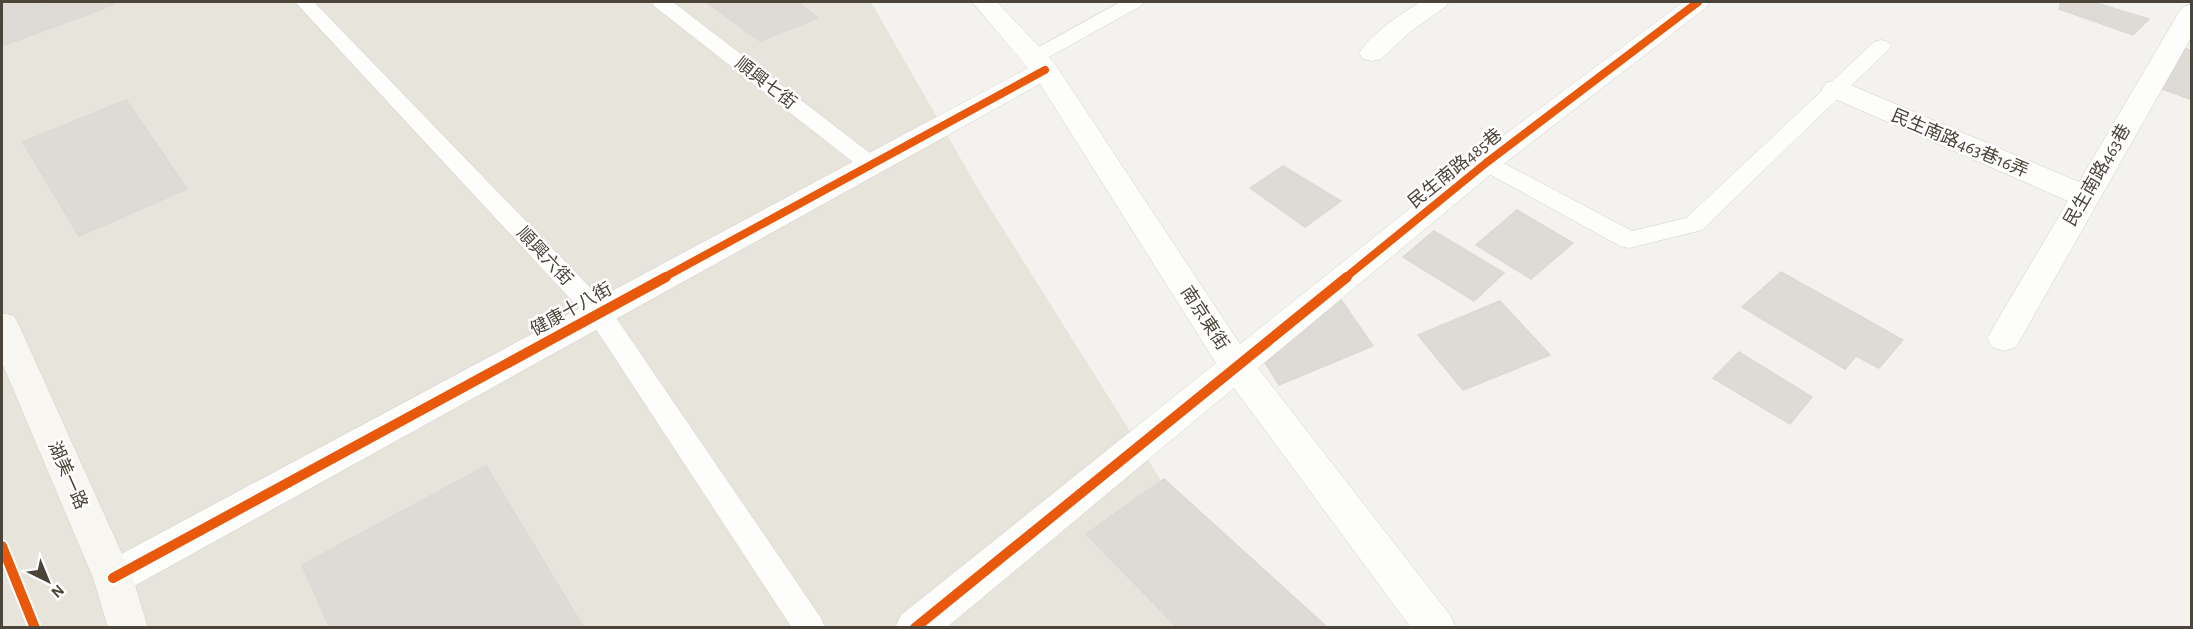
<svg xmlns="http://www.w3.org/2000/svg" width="2193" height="629" font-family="'Alegreya Sans','Noto Sans TC',sans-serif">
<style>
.residential{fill:#e7e4dc}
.building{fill:#dedbd6;stroke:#dcd9d4;stroke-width:1.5}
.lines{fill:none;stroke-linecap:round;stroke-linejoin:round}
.lane-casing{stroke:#d2d0cb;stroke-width:1}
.street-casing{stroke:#d2d0cb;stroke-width:1}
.secondary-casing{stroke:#d3cfc5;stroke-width:1}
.lane{fill:#fdfdfc;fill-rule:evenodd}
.street{fill:#fdfdfc;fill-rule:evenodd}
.secondary{fill:#f7f6f1;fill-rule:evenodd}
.cycleway-far1-casing{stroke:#fff;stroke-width:10}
.cycleway-casing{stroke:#fff;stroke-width:14}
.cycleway-far1{stroke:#e8590c;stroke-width:8}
.cycleway{stroke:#e8590c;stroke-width:10}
.labels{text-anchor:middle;stroke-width:5;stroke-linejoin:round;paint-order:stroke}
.street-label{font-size:18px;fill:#4b4439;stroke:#fff}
</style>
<rect width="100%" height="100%" fill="#f4f2ee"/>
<polygon class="residential" points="2,2 871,2 978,189 1253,627 2,627"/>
<g class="building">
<polygon points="2,2 54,2 2,20"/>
<polygon points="54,2 110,2 113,5 2,46 2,20"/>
<polygon points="706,2 798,2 818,18 760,41"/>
<polygon points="2061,2 2093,2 2149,19 2133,35 2059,9"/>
<polygon points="2181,47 2192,51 2192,100 2160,88"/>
<polygon points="126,100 187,189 79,236 23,142"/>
<polygon points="1283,166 1341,201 1305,227 1250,188"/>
<polygon points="1517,210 1573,243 1531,279 1476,245"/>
<polygon points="1434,231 1504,273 1474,301 1403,257"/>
<polygon points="1781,272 1903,340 1879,368 1856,356 1845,369 1742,307"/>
<polygon points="1339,297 1373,346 1279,385 1264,361"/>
<polygon points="1500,301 1550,355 1463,390 1418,335"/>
<polygon points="1739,352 1812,397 1790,424 1713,378"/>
<polygon points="486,466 584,628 330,628 302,565"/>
<polygon points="1164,479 1328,628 1178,628 1086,534"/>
</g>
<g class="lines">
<defs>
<g id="lane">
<polygon points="295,2 314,2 608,306 821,618 825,628 792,628 590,320"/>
<polygon points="652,2 673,2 879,160 882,165 879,170 871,172 863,170 654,6"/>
<polygon points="1120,2 1144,2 1141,6 1040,62 1033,64 1026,62 1023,58 1026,54"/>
<polygon points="1881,40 1888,42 1891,46 1888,50 1702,230 1629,248 1620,246 1478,168 1475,163 1478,158 1486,156 1494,158 1632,231 1686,218 1874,42"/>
</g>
<g id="street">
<polygon points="972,2 997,2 1055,64 1240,344 1476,156 1683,2 1710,2 1707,7 1496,170 1258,368 1450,615 1456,628 1411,628 1234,388 946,628 895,628 901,615 1216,363 1040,84 127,590 113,596 99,590 93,578 99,566 1028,68"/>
<path d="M1420,2H1449L1445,7L1410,32L1381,59L1372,61L1363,59L1359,53C1374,31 1398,16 1420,2Z"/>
<polygon points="2192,4 2192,36 2016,347 2004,351 1992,347 1987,338 2068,201 1826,95 1822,89 1826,83 1836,80 1846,83 2079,182 2179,12 2183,7"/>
</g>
<polygon id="secondary" points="2,313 14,316 19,325 133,578 148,628 108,628 93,578 2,363"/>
</defs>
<use href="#lane" class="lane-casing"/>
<use href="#street" class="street-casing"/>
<use href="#secondary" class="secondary-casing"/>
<use href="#lane" class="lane"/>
<use href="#street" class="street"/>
<use href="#secondary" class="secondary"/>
<defs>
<g id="cycleway-far1">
<polyline points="663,278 1045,70"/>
<polyline points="1345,278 1486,163 1698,2"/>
</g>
<g id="cycleway">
<polyline points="2,546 35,628"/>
<polyline points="113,578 666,277"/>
<polyline points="915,628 1347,277"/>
</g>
</defs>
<use href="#cycleway-far1" class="cycleway-far1-casing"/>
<use href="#cycleway" class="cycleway-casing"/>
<use href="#cycleway-far1" class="cycleway-far1"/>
<use href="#cycleway" class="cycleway"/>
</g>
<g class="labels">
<g class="street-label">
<text transform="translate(766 83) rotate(38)" y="6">順興七街</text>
<text transform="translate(1960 143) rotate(23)" y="6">民生南路463巷16弄</text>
<text transform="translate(1455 168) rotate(-39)" y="6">民生南路485巷</text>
<text transform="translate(2097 175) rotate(-60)" y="6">民生南路463巷</text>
<text transform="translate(545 256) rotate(47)" y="6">順興六街</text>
<text transform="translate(571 309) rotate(-29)" y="6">健康十八街</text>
<text transform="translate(1205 318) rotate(57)" y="6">南京東街</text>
<text transform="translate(68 475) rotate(66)" y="6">湖美一路</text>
</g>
</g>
<rect width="2193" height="629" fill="none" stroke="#4b4439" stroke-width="6"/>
<g transform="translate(48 581) rotate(137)" stroke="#ffffff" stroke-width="4.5" paint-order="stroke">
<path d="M0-4.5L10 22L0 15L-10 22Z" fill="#4b4439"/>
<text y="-9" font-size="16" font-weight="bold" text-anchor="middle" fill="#4b4439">N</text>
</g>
</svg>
